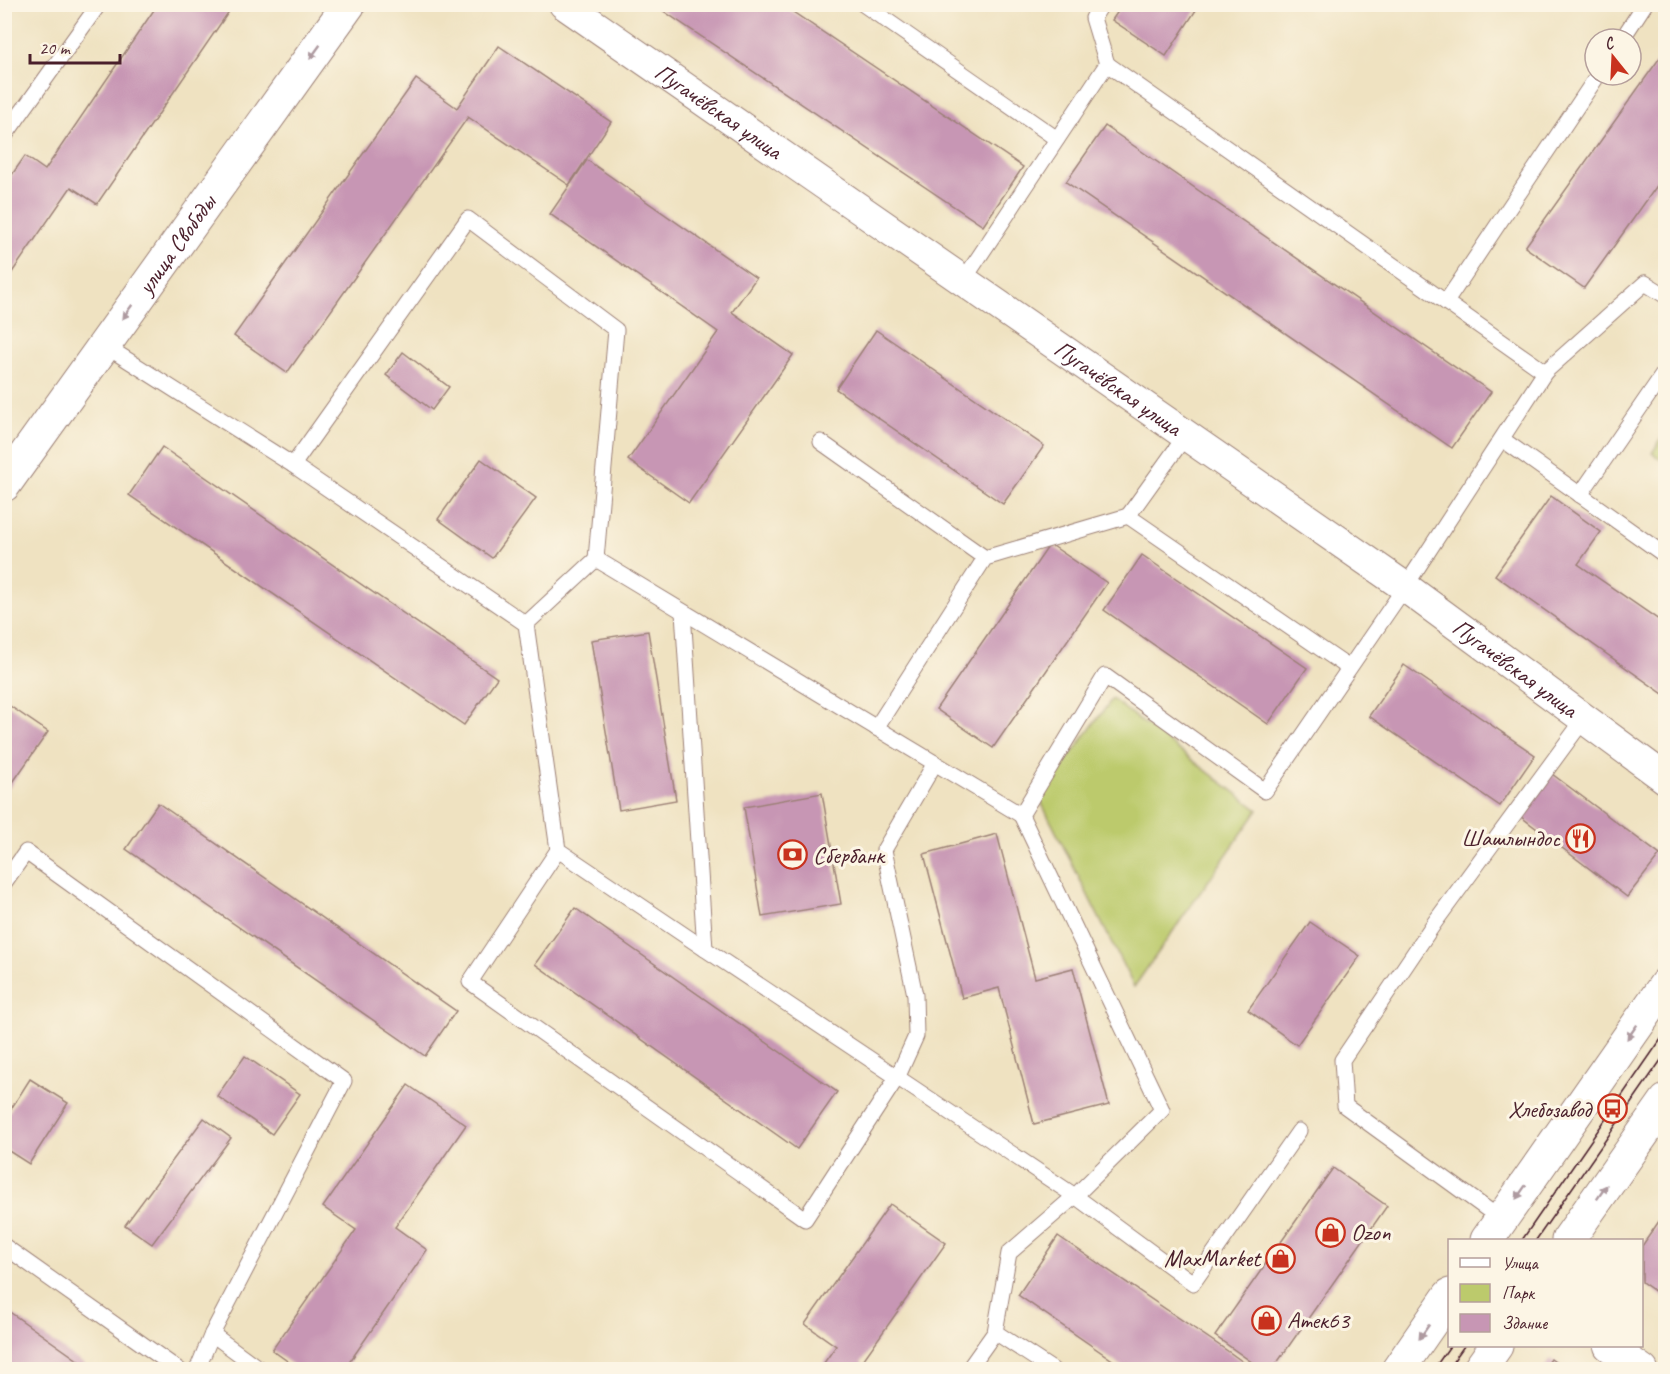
<svg xmlns="http://www.w3.org/2000/svg" width="1670" height="1374" font-family="Caveat,sans-serif">
<style>
.green{fill:#bcca6c;stroke:#83744c;stroke-width:1.5}
.building{fill:#c796b4}
.lines{fill:none;stroke-linecap:round;stroke-linejoin:round}
.service-casing{stroke:#9c8076;stroke-width:17}
.minor-casing{stroke:#9c8076;stroke-width:32}
.tertiary-casing{stroke:#9c8076;stroke-width:35}
.primary-casing{stroke:#9c8076;stroke-width:35}
.service{stroke:#fff;stroke-width:15}
.minor{stroke:#fff;stroke-width:30}
.tertiary{stroke:#fff;stroke-width:33}
.primary{stroke:#fff;stroke-width:33}
.tram{stroke:#4a1f2b;stroke-width:1.5}
.oneway{fill:#ae9aa0}
.labels{text-anchor:middle;stroke-width:6;stroke-linejoin:round;paint-order:stroke}
.street-label{font-size:24px;fill:#4a1f2b;stroke:#fcf5e5}
.poi-label{font-size:24px;fill:#4a1f2b;stroke:#fcf5e5;text-anchor:end}
</style>
<rect width="100%" height="100%" fill="#fcf5e5"/>
<filter id="ink" filterUnits="userSpaceOnUse"><feTurbulence type="fractalNoise" baseFrequency=".0167" numOctaves="2"/><feDisplacementMap in="SourceGraphic" scale="12" xChannelSelector="R" yChannelSelector="G"/><feConvolveMatrix kernelMatrix="1 2 1 2 8 2 1 2 1" color-interpolation-filters="sRGB"/></filter>
<filter id="wash" filterUnits="userSpaceOnUse"><feTurbulence type="fractalNoise" baseFrequency=".008" numOctaves="4" result="noise"/><feDisplacementMap in="SourceGraphic" scale="24" xChannelSelector="R" yChannelSelector="G"/><feGaussianBlur stdDeviation="1.35" result="paint"/><feColorMatrix in="noise" values="0 0 0 0 0 0 0 0 0 0 0 0 0 0 0 0 0 1.4 0 .05"/><feComposite in="paint" operator="in"/></filter>
<g filter="url(#wash)">
<rect width="100%" height="100%" fill="#efe2c1"/>
<g class="green">
<polygon points="1665,433 1665,462 1652,453"/>
<polygon points="1112,699 1258,810 1134,987 1039,798"/>
</g>
<g id="blocks">
<g class="building">
<polygon points="158,4 234,4 97,204 71,187 4,284 4,186 25,156 45,170"/>
<polygon points="653,4 781,4 1023,167 983,226"/>
<polygon points="1123,4 1200,4 1166,56 1112,20"/>
<polygon points="499,46 611,122 569,185 468,117 287,373 234,336 416,79 457,108"/>
<polygon points="1666,49 1666,173 1584,288 1525,247"/>
<polygon points="1105,126 1491,392 1452,448 1066,182"/>
<polygon points="587,160 756,278 732,312 793,355 689,503 628,460 718,332 550,214"/>
<polygon points="876,330 1044,446 1003,504 836,389"/>
<polygon points="403,352 449,387 432,410 386,375"/>
<polygon points="162,447 497,678 464,725 129,495"/>
<polygon points="481,459 536,498 492,558 438,519"/>
<polygon points="1551,496 1601,532 1578,564 1666,625 1666,696 1495,575"/>
<polygon points="1050,544 1107,583 993,748 936,709"/>
<polygon points="1142,555 1307,668 1268,724 1104,610"/>
<polygon points="648,631 676,800 619,810 591,640"/>
<polygon points="1404,665 1535,755 1500,806 1369,716"/>
<polygon points="4,702 48,732 4,795"/>
<polygon points="1552,774 1660,855 1627,897 1520,816"/>
<polygon points="822,793 841,904 762,917 744,807"/>
<polygon points="158,803 456,1011 425,1056 126,849"/>
<polygon points="997,834 1035,978 1073,968 1109,1105 1034,1124 999,988 962,998 924,854"/>
<polygon points="575,908 837,1092 797,1149 535,964"/>
<polygon points="1310,922 1360,956 1297,1045 1248,1010"/>
<polygon points="245,1056 300,1094 272,1134 217,1096"/>
<polygon points="30,1079 68,1103 29,1164 4,1148 4,1120"/>
<polygon points="408,1085 466,1125 395,1227 427,1250 344,1370 300,1370 272,1350 356,1230 323,1207"/>
<polygon points="204,1118 231,1138 152,1244 125,1225"/>
<polygon points="1333,1168 1387,1206 1272,1370 1263,1370 1215,1336"/>
<polygon points="890,1204 946,1243 861,1363 870,1370 819,1370 836,1346 805,1324"/>
<polygon points="1666,1211 1666,1299 1642,1282 1642,1246"/>
<polygon points="1058,1236 1232,1354 1254,1370 1127,1370 1018,1295"/>
<polygon points="4,1308 92,1370 4,1370"/>
<polygon points="1551,1359 1566,1370 1543,1370"/>
</g>
</g>
</g>
<g filter="url(#ink)">
<use href="#blocks" fill-opacity="0" stroke="#9c8076" stroke-width="1.5"/>
<g class="lines">
<defs>
<g id="service">
<polyline points="863,4 1057,139"/>
<polyline points="1102,4 1093,18 1107,64"/>
<polyline points="1622,39 1645,4"/>
<polyline points="4,112 16,120 99,4"/>
<polyline points="4,137 16,120"/>
<polyline points="963,281 1107,64 1545,372 1405,587 1265,791 1105,676 1021,815 1162,1110 1075,1196 1009,1253 995,1332"/>
<polyline points="1446,302 1598,75"/>
<polyline points="104,345 293,465 526,624 558,850 705,949 683,612"/>
<polyline points="1545,372 1645,283 1666,296"/>
<polyline points="1186,435 1128,516 1349,668"/>
<polyline points="1502,439 1666,556"/>
<polyline points="821,442 985,558"/>
<polyline points="293,465 468,219 616,330 596,559 1021,815"/>
<polyline points="1580,495 1666,370"/>
<polyline points="526,624 596,559"/>
<polyline points="876,728 985,558 1128,516"/>
<polyline points="558,850 470,982 805,1219 898,1076 916,1036 915,995 884,850 935,763"/>
<polyline points="4,883 26,852 344,1081 212,1334 197,1370"/>
<polyline points="705,949 1075,1196 1193,1283 1299,1131"/>
<polyline points="1502,1220 1345,1106 1342,1060 1435,922 1584,719"/>
<polyline points="4,1246 179,1370"/>
<polyline points="212,1334 261,1370"/>
<polyline points="968,1370 995,1332 1053,1370"/>
</g>
<g id="minor">
<path id="s1" d="M564,4L1405,587L1666,779"/>
<polyline points="1609,1346 1643,1370"/>
</g>
<g id="tertiary">
<path id="s2" d="M4,485L349,4"/>
</g>
<g id="primary">
<polyline points="1487,1240 1666,984"/>
<polyline points="1568,1240 1666,1101"/>
<polyline points="1398,1370 1450,1295"/>
<polyline points="1479,1370 1496,1346"/>
</g>
</defs>
<use href="#service" class="service-casing"/>
<use href="#minor" class="minor-casing"/>
<use href="#tertiary" class="tertiary-casing"/>
<use href="#primary" class="primary-casing"/>
<use href="#service" class="service"/>
<use href="#minor" class="minor"/>
<use href="#tertiary" class="tertiary"/>
<use href="#primary" class="primary"/>
<g class="tram">
<polyline points="1522,1240 1666,1032"/>
<polyline points="1536,1240 1666,1053"/>
<polyline points="1433,1370 1450,1346"/>
<polyline points="1447,1370 1464,1346"/>
</g>
</g>
<defs><path id="oneway-solid" d="M-6-.8H1V-3.2L6.5 0L1 3.2V.8H-6Z" transform="scale(1.5)"/></defs>
<g class="oneway">
<use href="#oneway-solid" transform="translate(315 52) rotate(126)"/>
<use href="#oneway-solid" transform="translate(127 312) rotate(126)"/>
<use href="#oneway-solid" transform="translate(1632 1032) rotate(125)"/>
<use href="#oneway-solid" transform="translate(1521 1192) rotate(125)"/>
<use href="#oneway-solid" transform="translate(1602 1192) rotate(-55)"/>
<use href="#oneway-solid" transform="translate(1424 1332) rotate(125)"/>
</g>
</g>
<defs>
<symbol id="restaurant-ring" viewBox="-11 -11 22 22"><circle r="9.5" fill="#fcf5e5" stroke="#c8321e" stroke-width="1.5"/><path d="M-5-6h1v4h1v-4h1v4h1v-4h1v5L-1.5 .5V6h-2V.5L-5-1ZM5-6V6H3V1.5H1.5Q1.5-4 5-6Z" fill="#c8321e"/></symbol>
<symbol id="bank-ring" viewBox="-11 -11 22 22"><circle r="9.5" fill="#fcf5e5" stroke="#c8321e" stroke-width="1.5"/><path d="M-6-4H6V4H-6ZM0-2.3a2.3 2.3 0 1 0 0 4.6a2.3 2.3 0 1 0 0-4.6Z" fill="#c8321e"/></symbol>
<symbol id="bus-ring" viewBox="-11 -11 22 22"><circle r="9.5" fill="#fcf5e5" stroke="#c8321e" stroke-width="1.5"/><path d="M-5-6H5V4H4V6H2V4H-2V6H-4V4H-5ZM-3.5-4V0h7V-4ZM-3.5 1.2v1.5H-2V1.2ZM2 1.2v1.5H3.5V1.2Z" fill="#c8321e"/></symbol>
<symbol id="shop-ring" viewBox="-11 -11 22 22"><circle r="9.5" fill="#fcf5e5" stroke="#c8321e" stroke-width="1.5"/><path d="M-5-2.5h2.3a2.7 3.5 0 0 1 5.4 0H5L5.5 6h-11ZM-1.5-2.5h3a1.5 2.3 0 0 0-3 0Z" fill="#c8321e"/></symbol>
</defs>
<g fill-rule="evenodd">
<use href="#restaurant-ring" x="1564" y="822" width="33" height="33"/>
<use href="#bank-ring" x="776" y="838" width="33" height="33"/>
<use href="#bus-ring" x="1596" y="1092" width="33" height="33"/>
<use href="#shop-ring" x="1314" y="1216" width="33" height="33"/>
<use href="#shop-ring" x="1264" y="1242" width="33" height="33"/>
<use href="#shop-ring" x="1250" y="1304" width="33" height="33"/>
</g>
<g class="labels">
<g class="street-label">
<text dy="8" stroke="none"><textPath href="#s1" startOffset="188">Пугачёвская улица</textPath></text>
<text dy="8" stroke="none"><textPath href="#s2" startOffset="296">улица Свободы</textPath></text>
<text dy="8" stroke="none"><textPath href="#s1" startOffset="674">Пугачёвская улица</textPath></text>
<text dy="8" stroke="none"><textPath href="#s1" startOffset="1160">Пугачёвская улица</textPath></text>
</g>
<g class="poi-label">
<text x="1560" y="846">Шашлындос</text>
<text x="813" y="863" text-anchor="start">Сбербанк</text>
<text x="1591" y="1117">Хлебозавод</text>
<text x="1351" y="1240" text-anchor="start">Ozon</text>
<text x="1260" y="1266">MaxMarket</text>
<text x="1287" y="1328" text-anchor="start">Атек63</text>
</g>
</g>
<rect width="1670" height="1374" fill="none" stroke="#fcf5e5" stroke-width="24"/>
<rect x="1448" y="1239" width="195" height="108" fill="#fcf5e5" stroke="#b59f9b" stroke-width="1.5"/>
<rect x="1460" y="1258" width="30" height="9" fill="#ffffff" stroke="#b59f9b" stroke-width="1.5"/>
<text x="1502" y="1269" font-size="18" fill="#4a1f2b">Улица</text>
<rect x="1460" y="1284" width="30" height="18" fill="#bcca6c" stroke="#b59f9b" stroke-width="1.5"/>
<text x="1502" y="1299" font-size="18" fill="#4a1f2b">Парк</text>
<rect x="1460" y="1314" width="30" height="18" fill="#c796b4" stroke="#b59f9b" stroke-width="1.5"/>
<text x="1502" y="1329" font-size="18" fill="#4a1f2b">Здание</text>
<g transform="translate(1613 57) rotate(342)"><circle r="28" fill="#fcf5e5" stroke="#b59f9b" stroke-width="1.5"/>
<path d="M0-4.5L10 22L0 15L-10 22Z" fill="#c8321e"/>
<text y="-9" font-size="16" font-weight="bold" text-anchor="middle" fill="#4a1f2b">С</text>
</g>
<path d="M30 54v9h90v-9" fill="none" stroke="#4a1f2b" stroke-width="3"/>
<text x="39" y="54" font-size="18" fill="#4a1f2b" stroke="#fcf5e5" stroke-width="4.5" paint-order="stroke">20 m</text>
</svg>
